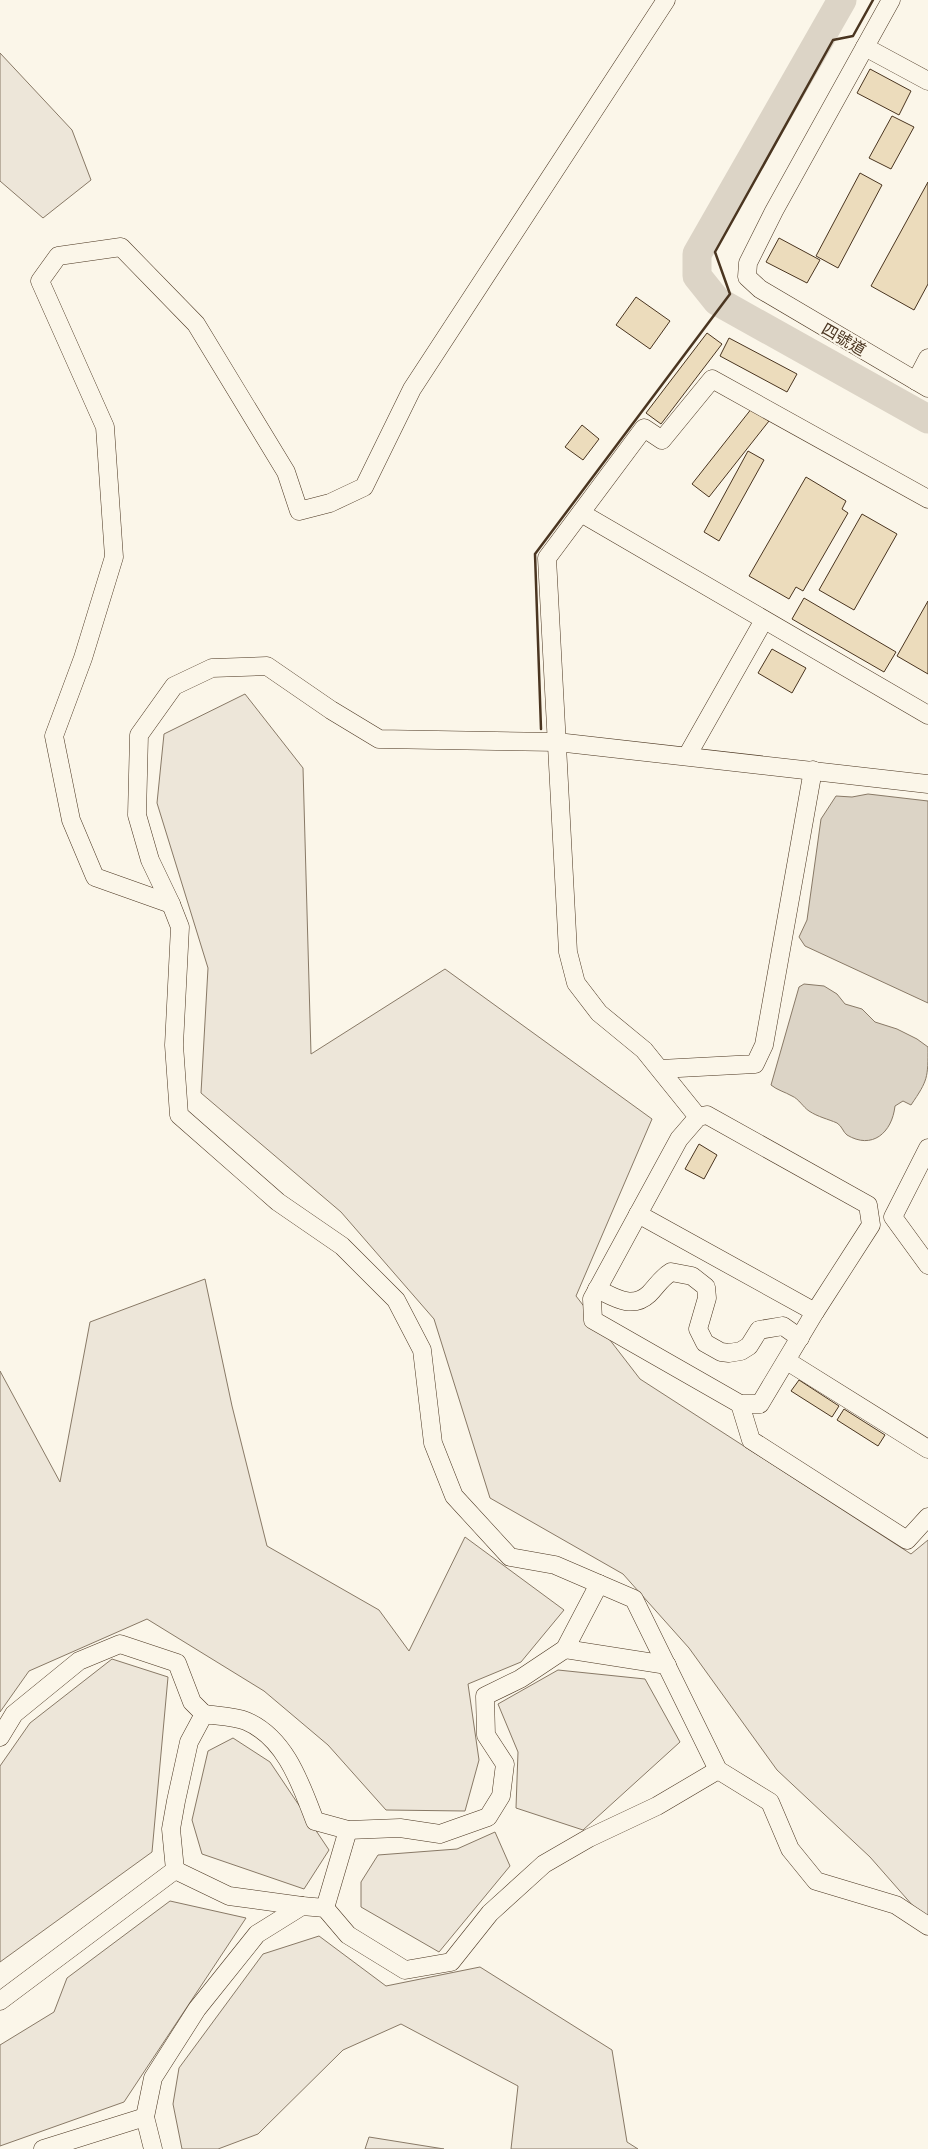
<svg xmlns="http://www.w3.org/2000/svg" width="928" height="2149" font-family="Ubuntu,'Noto Sans TC',sans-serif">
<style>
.green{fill:#ede6d9;stroke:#887966}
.water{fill:#dcd4c6;stroke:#887966}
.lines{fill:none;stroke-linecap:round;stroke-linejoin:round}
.river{stroke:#dcd4c6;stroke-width:29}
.building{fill:#ecdcbc;stroke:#4a3520}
.minor-casing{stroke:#4a3520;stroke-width:19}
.minor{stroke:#fbf6e9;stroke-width:18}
.wall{stroke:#4a3520;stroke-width:2.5}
.labels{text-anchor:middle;stroke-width:4;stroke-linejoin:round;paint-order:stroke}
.street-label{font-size:16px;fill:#4a3520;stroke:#fbf6e9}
</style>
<rect width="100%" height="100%" fill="#fbf6e9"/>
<g class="green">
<polygon points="0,53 72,130 91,180 43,218 0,181"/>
<polygon points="245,694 303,768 311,1054 445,969 652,1119 576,1296 640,1379 911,1554 928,1540 928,1923 870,1857 777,1770 689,1648 623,1574 490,1498 434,1319 341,1212 201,1093 208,968 157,803 164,734"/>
<polygon points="205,1279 232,1406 267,1546 379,1610 409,1651 465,1537 564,1610 521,1662 468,1684 479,1760 465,1811 386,1810 328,1745 264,1691 147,1619 29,1671 0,1712 0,1371 60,1482 90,1322"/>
<polygon points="112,1659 168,1677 152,1852 0,1962 0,1766 30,1723"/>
<polygon points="558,1670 645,1679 680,1742 583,1830 516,1808 518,1752 498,1704"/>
<polygon points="233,1738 270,1762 329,1850 304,1889 202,1854 192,1820 208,1751"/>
<polygon points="495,1832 510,1866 439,1952 361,1907 361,1882 378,1855 457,1849"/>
<polygon points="170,1901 246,1918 124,2102 0,2146 0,2045 54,2012 67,1978"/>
<polygon points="319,1936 386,1986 480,1967 612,2050 627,2142 638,2149 511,2149 518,2086 401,2024 343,2050 258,2134 218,2149 182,2149 173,2104 179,2068 263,1954"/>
<polygon points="369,2137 444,2149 365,2149"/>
</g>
<g class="water">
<polygon points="868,794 928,801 928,1003 805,946 799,937 807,920 821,819 836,796 852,797"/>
<path d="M804,984L824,986L837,994L845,1004L862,1009L875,1022L897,1029L917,1039L928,1047C928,1078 928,1080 911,1105L903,1101L895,1106C892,1133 872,1150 847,1135C843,1132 842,1126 837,1123C828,1119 818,1117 809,1111C803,1107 799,1099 792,1096C785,1092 777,1090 771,1085L799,987Z"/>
</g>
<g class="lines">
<polyline class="river" points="842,0 697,254 697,276 717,301 928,419"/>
</g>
<g class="building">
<polygon points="870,69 911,91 899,115 857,93"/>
<polygon points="892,116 914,127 891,169 869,158"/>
<polygon points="860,173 882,185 838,268 816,256"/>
<polygon points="928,182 928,284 914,310 871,286"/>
<polygon points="779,238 820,260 807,283 766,262"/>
<polygon points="636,297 670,321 650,349 616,325"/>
<polygon points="707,333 722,344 661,424 646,413"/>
<polygon points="729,338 797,374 787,392 720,356"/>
<polygon points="752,408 769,421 709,497 692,484"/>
<polygon points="582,425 599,439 583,460 565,447"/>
<polygon points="748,451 764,460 719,541 704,532"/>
<polygon points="806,477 846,501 842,509 848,513 803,591 796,587 789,599 749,576"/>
<polygon points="862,514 897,534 854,610 819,590"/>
<polygon points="804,598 896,652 884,672 792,619"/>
<polygon points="928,601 928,674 897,656"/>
<polygon points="772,649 806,668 792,693 758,673"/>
<polygon points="699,1144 717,1155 704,1179 685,1169"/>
<polygon points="799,1380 839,1406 832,1417 791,1391"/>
<polygon points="844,1409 885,1435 878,1446 837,1420"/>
</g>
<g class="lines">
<defs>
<g id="minor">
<polyline points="891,0 774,211 748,263 747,277 760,289 928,388"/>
<polyline points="865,47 928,81"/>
<polyline points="916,381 928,358"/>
<polyline points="581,513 928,715"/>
<polyline points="687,756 764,620"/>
<polyline points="928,784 557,742 379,739 331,710 267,666 212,668 174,686 139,735 137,815 150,860 171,904 180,927 174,1045 179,1115 278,1202 342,1246 396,1300 422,1350 433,1443 454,1496 510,1557 555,1565 634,1599 718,1770 770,1802 790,1849 816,1881 896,1905 928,1926"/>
<polyline points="171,904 95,877 71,820 54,736 83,658 114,557 105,427 40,281 58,256 121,247 196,324 286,472 299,511 330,503 364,487 412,389 666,0"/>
<polyline points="660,1069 755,1064 764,1045 813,770"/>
<polyline points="698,1117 707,1115 868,1205 871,1225 815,1312 760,1404 740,1404 593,1320 592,1299 679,1139 698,1117 644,1050 599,1013 576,983 568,952 547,558 644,428 662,440 712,379 928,499"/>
<polyline points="928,1148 893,1217 928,1265"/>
<polyline points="638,1214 815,1312"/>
<path d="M597,1289C614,1297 632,1310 649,1294C657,1286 661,1278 671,1272L692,1276L706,1287L707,1298L698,1329L705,1343L721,1352L729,1353L741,1351L749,1346L759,1330L783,1326L800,1338"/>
<polyline points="787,1361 928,1449"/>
<polyline points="740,1404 751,1440 907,1540 928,1517"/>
<polyline points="565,1649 667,1665"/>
<polyline points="0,1737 14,1714 79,1661 120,1644 177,1663 192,1702 204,1714"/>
<polyline points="175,1870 229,1896 302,1906"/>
<polyline points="325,1908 348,1830"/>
<path d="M0,2001L175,1870L171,1829L176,1801L189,1742L204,1714C217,1716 234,1716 246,1721C286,1738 301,1785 315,1821L348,1830L400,1828L440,1834L488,1817L501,1796L505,1764L486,1735L485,1696L520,1679L565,1649L599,1584"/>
<polyline points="43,2149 145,2117"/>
<polyline points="153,2149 145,2117 153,2078 197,2009 257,1934 302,1906 325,1908 348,1935 405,1970 451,1962 490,1913 544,1864 589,1838 657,1806 718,1770"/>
</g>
</defs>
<use href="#minor" class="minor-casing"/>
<use href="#minor" class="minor"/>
<polyline class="wall" points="541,729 535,554 730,294 715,252 833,40 853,36 873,0"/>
</g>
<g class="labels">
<g class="street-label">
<text transform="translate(844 339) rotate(30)" y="6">四號道</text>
</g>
</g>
</svg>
